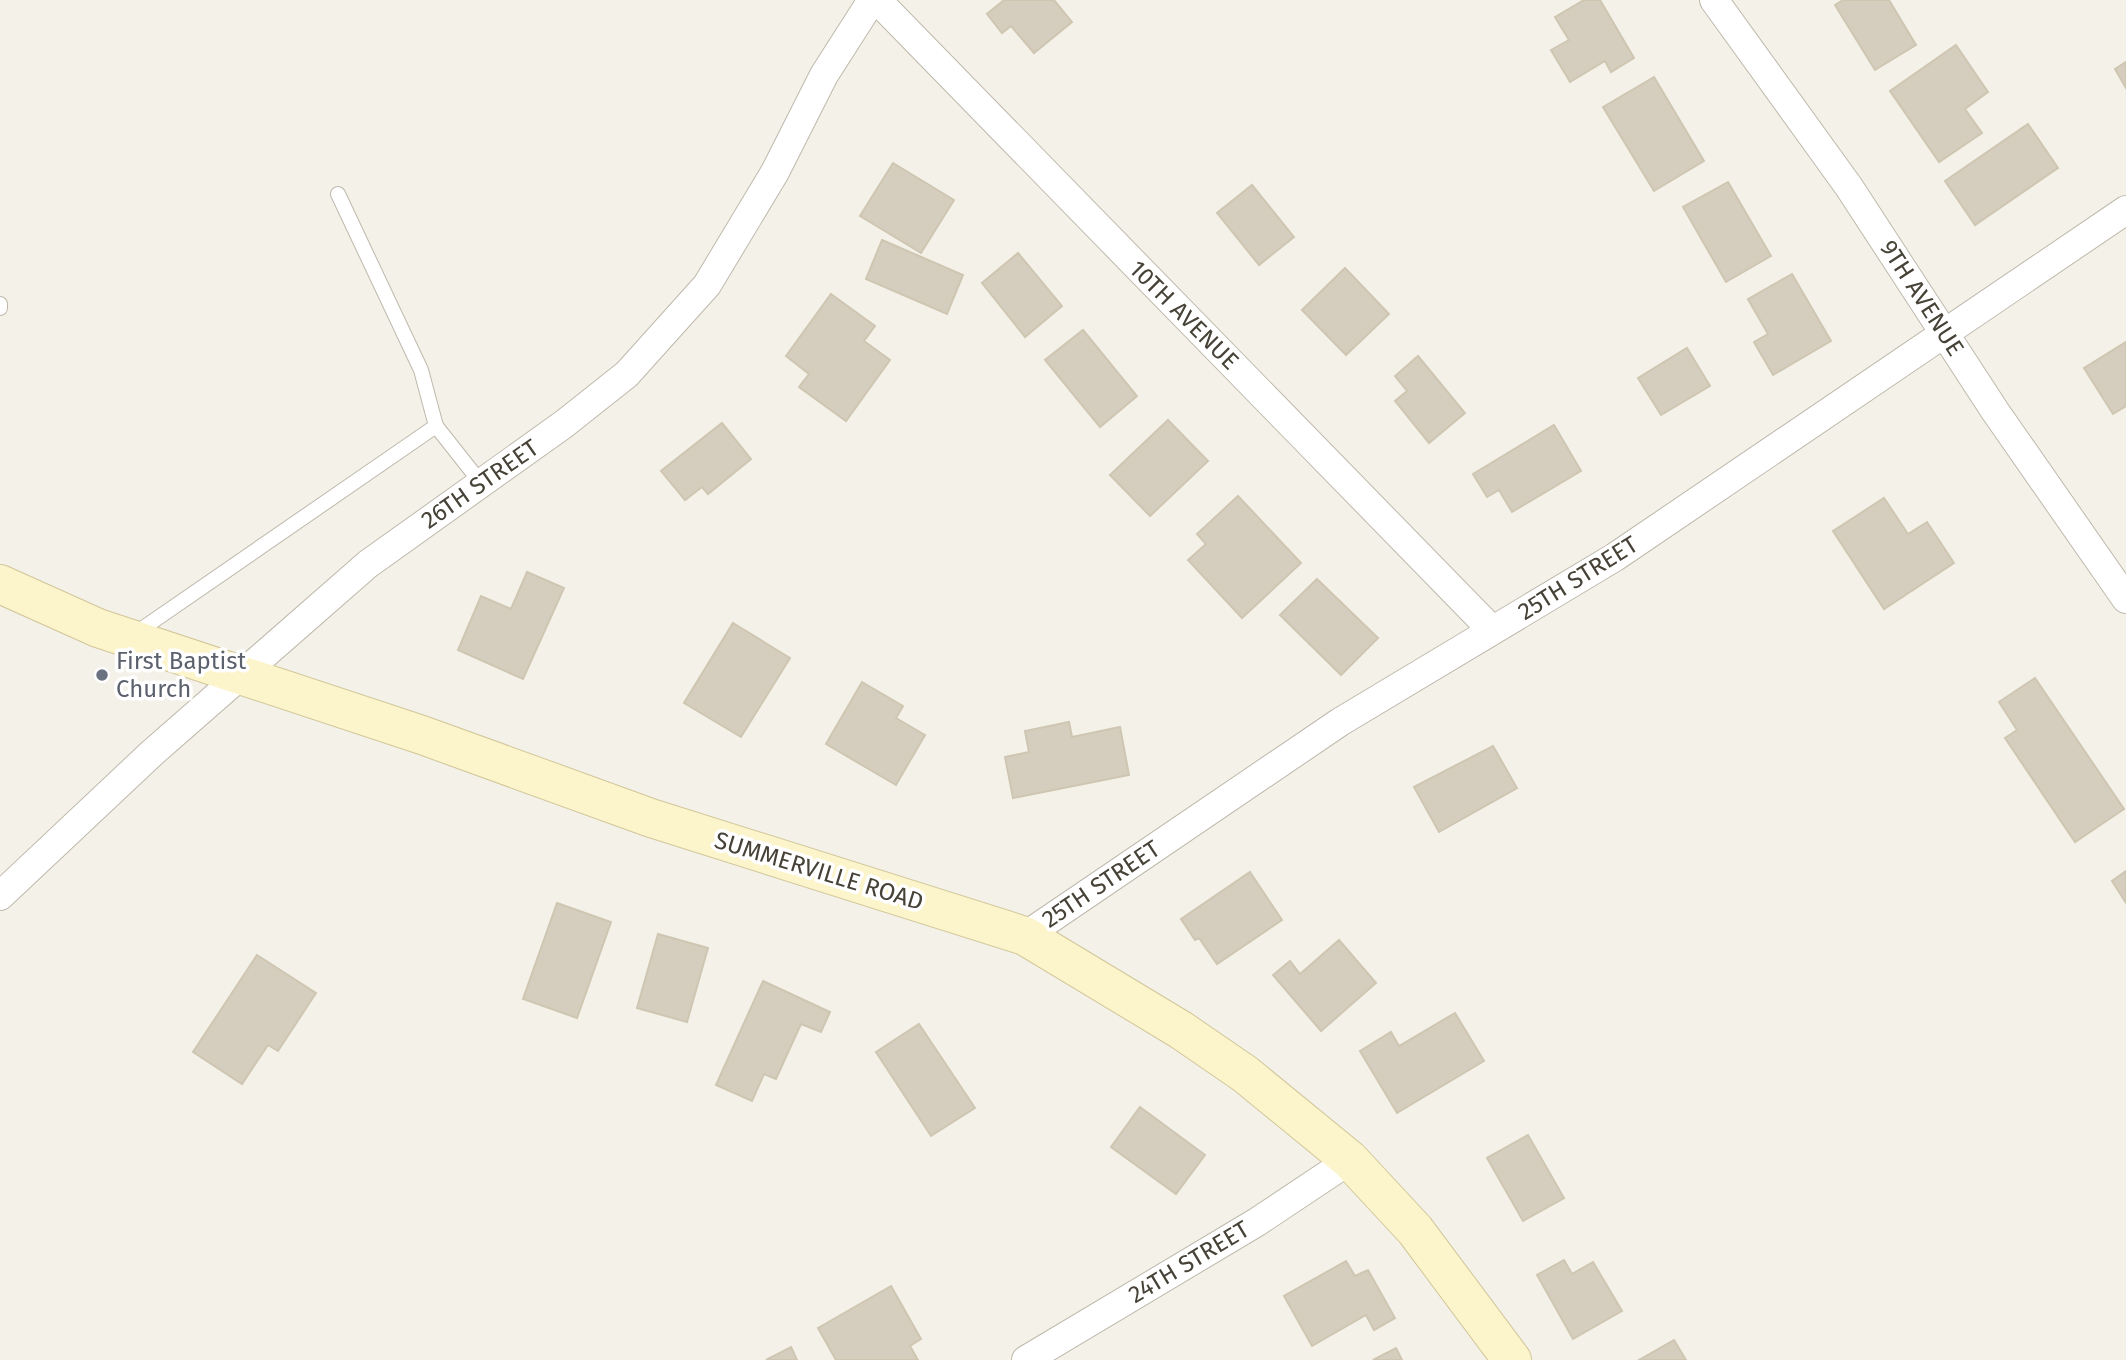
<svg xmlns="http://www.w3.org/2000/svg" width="2126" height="1360" font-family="'Fira Sans',sans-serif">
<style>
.building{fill:#d5cebf;stroke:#cfc6b2;stroke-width:2}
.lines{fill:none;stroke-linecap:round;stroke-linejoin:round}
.service-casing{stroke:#bfb9ac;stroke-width:16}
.minor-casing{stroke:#bfb9ac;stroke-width:30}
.secondary-casing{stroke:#d1c69a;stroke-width:40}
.service{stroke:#fff;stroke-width:14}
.minor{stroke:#fff;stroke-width:28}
.secondary{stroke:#fcf4ca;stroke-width:38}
.worship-dot{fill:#6b7280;stroke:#fff;stroke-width:2.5}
.labels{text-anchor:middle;stroke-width:7;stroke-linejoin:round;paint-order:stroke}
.street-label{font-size:24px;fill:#474237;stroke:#fff}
.worship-label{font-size:24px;fill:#5b616d;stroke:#fff;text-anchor:start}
</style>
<rect width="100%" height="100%" fill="#f4f1e9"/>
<g class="building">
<polygon points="1004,0 1054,0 1072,22 1034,53 1011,26 1002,33 987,14"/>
<polygon points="1584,0 1600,0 1634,58 1611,72 1605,61 1570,82 1551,50 1569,40 1555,17"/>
<polygon points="1843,0 1889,0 1916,45 1875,70 1835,5"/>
<polygon points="1956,45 1988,92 1965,109 1982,133 1939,162 1890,91"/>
<polygon points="2126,62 2126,88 2115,69"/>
<polygon points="1654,77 1704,161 1654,191 1603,107"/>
<polygon points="2028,124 2058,168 1975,225 1945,181"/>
<polygon points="893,163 954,200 921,253 860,216"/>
<polygon points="1728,182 1771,256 1726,282 1683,207"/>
<polygon points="1252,185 1294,237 1259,265 1217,213"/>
<polygon points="882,240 963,275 947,314 866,279"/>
<polygon points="1018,253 1062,306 1025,337 982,283"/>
<polygon points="1345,268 1389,314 1346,355 1302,310"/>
<polygon points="1792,274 1831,341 1773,375 1754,342 1768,334 1748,299"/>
<polygon points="831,294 875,326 864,341 890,360 846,421 799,387 809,374 786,356"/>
<polygon points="1083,330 1137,396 1100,427 1045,360"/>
<polygon points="2126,342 2126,406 2113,414 2084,368"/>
<polygon points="1687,348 1710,386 1661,415 1638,378"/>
<polygon points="1418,356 1465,413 1429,443 1395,401 1407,391 1395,376"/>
<polygon points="1168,420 1208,461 1150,516 1110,475"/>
<polygon points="722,423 751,459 708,494 702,487 685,500 661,471"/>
<polygon points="1554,425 1581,471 1512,512 1499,490 1487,497 1473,474"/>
<polygon points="1238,496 1301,563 1242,618 1188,560 1206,544 1197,534"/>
<polygon points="1884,498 1908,534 1927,522 1954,563 1884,609 1833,531"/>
<polygon points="527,572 564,588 523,679 458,650 481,596 511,609"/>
<polygon points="1317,579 1378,638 1341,675 1280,615"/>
<polygon points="733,623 790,658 741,737 684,703"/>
<polygon points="2035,678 2124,809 2075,842 2005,738 2017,730 1999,702"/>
<polygon points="862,682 903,706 896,718 925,735 896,785 826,744"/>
<polygon points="1069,722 1072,737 1120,727 1129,775 1013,798 1005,757 1029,752 1025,731"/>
<polygon points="1493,746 1517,788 1439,832 1414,787"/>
<polygon points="2126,871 2126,903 2112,881"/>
<polygon points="1250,872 1282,920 1217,964 1199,938 1195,940 1181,919"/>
<polygon points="557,903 611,922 577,1018 523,999"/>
<polygon points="658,934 708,948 687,1022 637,1008"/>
<polygon points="1339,940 1376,983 1321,1031 1273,975 1290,961 1300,974"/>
<polygon points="257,955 316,993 278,1051 268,1045 242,1084 193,1052"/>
<polygon points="763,981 830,1012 821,1032 801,1024 776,1079 764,1074 752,1101 716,1085"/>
<polygon points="1455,1013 1484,1061 1397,1113 1360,1051 1391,1032 1399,1046"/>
<polygon points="919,1024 975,1108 931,1136 876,1052"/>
<polygon points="1140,1107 1205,1155 1176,1194 1111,1147"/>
<polygon points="1528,1135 1564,1198 1523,1221 1487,1158"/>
<polygon points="1564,1260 1572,1274 1593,1262 1622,1311 1573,1339 1537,1275"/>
<polygon points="1346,1261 1355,1276 1368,1270 1395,1318 1374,1330 1366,1315 1312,1346 1284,1296"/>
<polygon points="891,1286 921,1339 910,1346 918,1360 836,1360 818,1328"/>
<polygon points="1674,1340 1686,1360 1639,1360"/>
<polygon points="791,1347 797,1360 766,1360"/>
<polygon points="1396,1348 1402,1360 1373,1360"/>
</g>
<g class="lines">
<defs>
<g id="service">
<polyline points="338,194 421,370 436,426"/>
<polyline points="0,304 0,308"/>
<polyline points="133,635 436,426 481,483"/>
</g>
<g id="minor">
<polyline points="877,0 1492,630"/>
<polyline points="1714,0 1849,187 1995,411 2126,599"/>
<polyline points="0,896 152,753 368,564 564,424 627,374 707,285 775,172 824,75 872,0"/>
<polyline points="1025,936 1340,722 1615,557 2126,210"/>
<polyline points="1026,1360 1257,1222 1350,1160"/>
</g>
<polyline id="secondary" points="0,584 98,628 422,735 651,818 1025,936 1181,1030 1245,1074 1350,1160 1415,1230 1512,1360"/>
</defs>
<use href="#service" class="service-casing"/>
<use href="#minor" class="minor-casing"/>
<use href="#secondary" class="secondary-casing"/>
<use href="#service" class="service"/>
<use href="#minor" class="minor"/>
<use href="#secondary" class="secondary"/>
</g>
<circle class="worship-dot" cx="102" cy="675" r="7"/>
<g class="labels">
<g class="street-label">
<text transform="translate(1922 298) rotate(57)" y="8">9TH AVENUE</text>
<text transform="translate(1184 315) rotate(45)" y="8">10TH AVENUE</text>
<text transform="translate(480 484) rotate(-35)" y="8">26TH STREET</text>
<text transform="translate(1578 578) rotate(-32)" y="8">25TH STREET</text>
<text transform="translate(819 871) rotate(17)" y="8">SUMMERVILLE ROAD</text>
<text transform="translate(1101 884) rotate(-34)" y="8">25TH STREET</text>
<text transform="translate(1189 1262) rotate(-31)" y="8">24TH STREET</text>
</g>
<g class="worship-label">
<text x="116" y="669">First Baptist<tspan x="116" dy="28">Church</tspan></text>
</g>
</g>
</svg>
